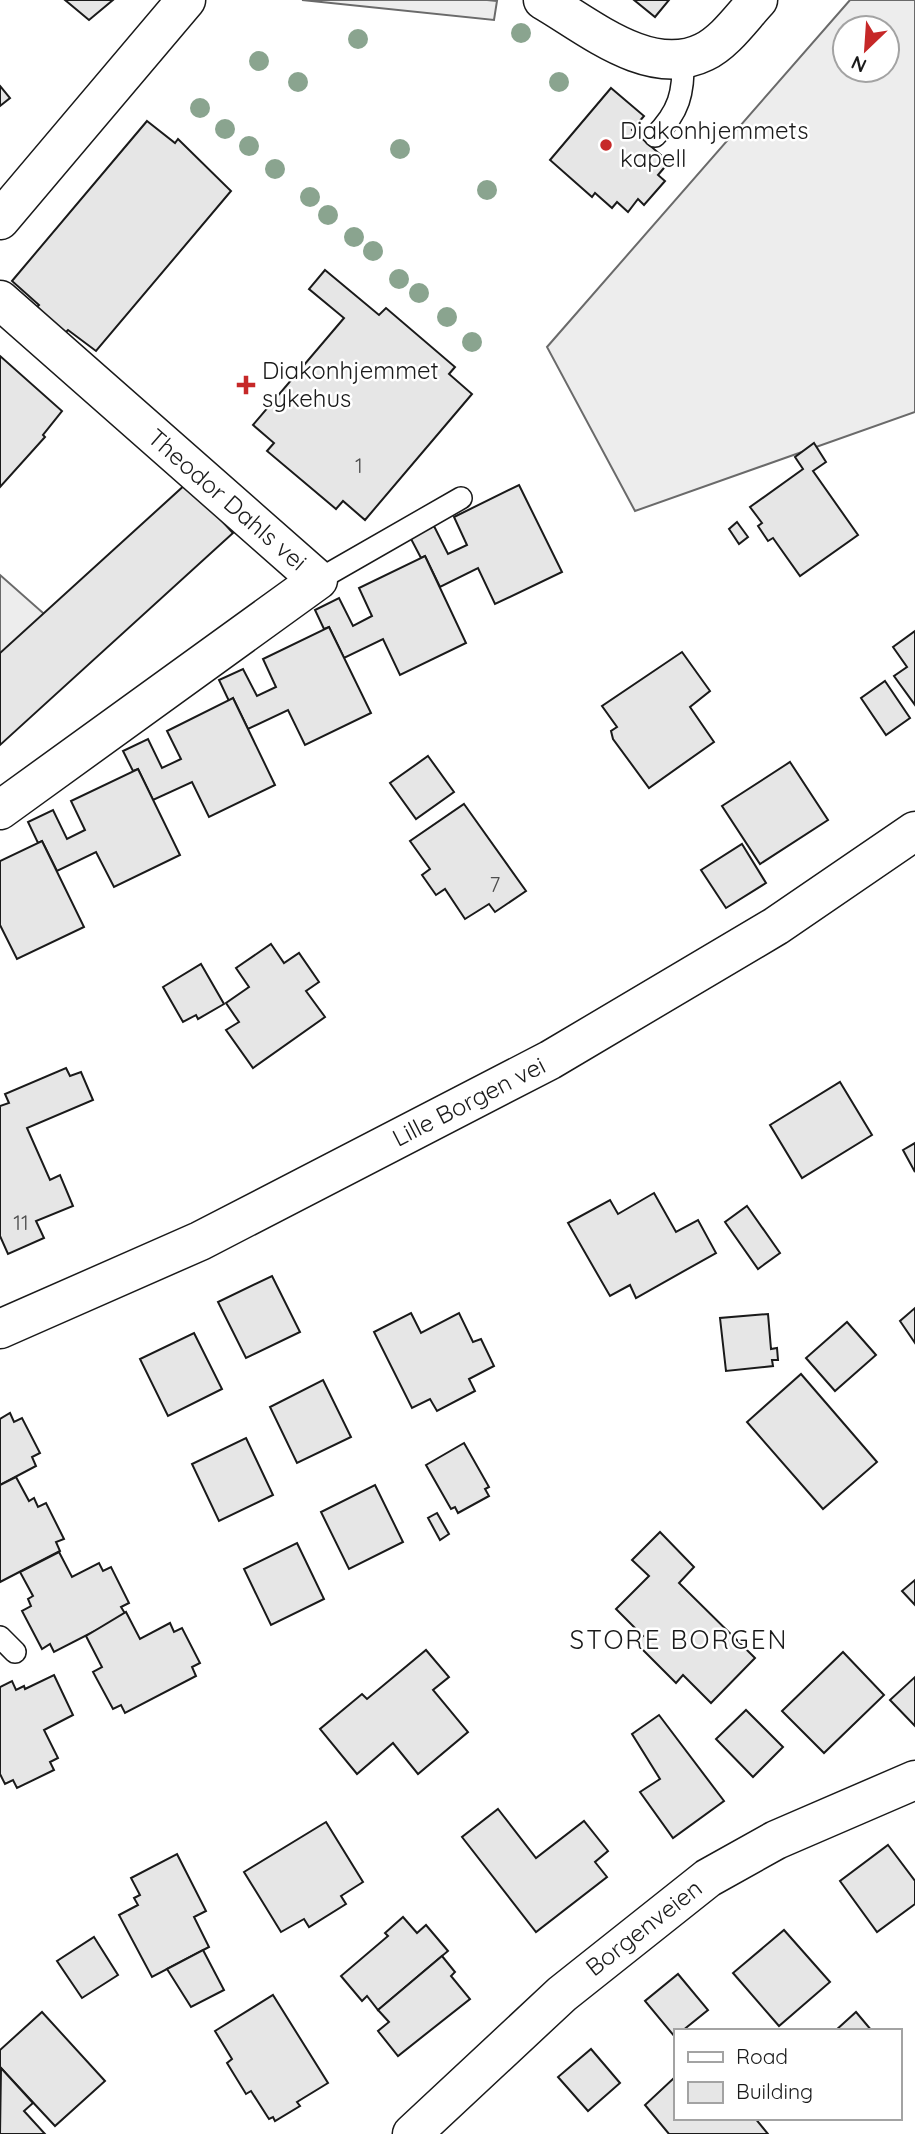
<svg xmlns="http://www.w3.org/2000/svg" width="915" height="2134" font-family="Quicksand,sans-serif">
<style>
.built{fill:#ededed;stroke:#6a6a6a;stroke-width:2;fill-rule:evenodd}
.building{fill:#e6e6e6;stroke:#1a1a1a;stroke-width:2}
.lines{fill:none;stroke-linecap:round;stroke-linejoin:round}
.service-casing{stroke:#1a1a1a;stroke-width:24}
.minor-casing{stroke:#1a1a1a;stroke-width:41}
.service{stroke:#fff;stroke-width:21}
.minor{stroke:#fff;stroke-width:38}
.tree{fill:#8aa48f}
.poi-dot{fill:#c62828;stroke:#fff;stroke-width:2.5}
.labels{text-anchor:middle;stroke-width:5;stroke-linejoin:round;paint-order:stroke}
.number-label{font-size:21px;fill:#4d4d4d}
.poi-label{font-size:24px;fill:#1a1a1a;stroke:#fff;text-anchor:start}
.street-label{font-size:24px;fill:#1a1a1a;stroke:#fff}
.neighbourhood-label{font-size:26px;letter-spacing:2px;fill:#1a1a1a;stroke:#fff}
</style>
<rect width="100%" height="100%" fill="#fff"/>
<g class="built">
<polygon points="302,0 487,0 497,1 494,20"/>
<path d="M850,0H915V412L635,511L547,347ZM845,28H887V70H845Z"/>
<polygon points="0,575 85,650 0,743"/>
</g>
<g class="building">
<polygon points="65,0 113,0 89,20"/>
<polygon points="634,0 669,0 655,17"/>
<polygon points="0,86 10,98 0,106"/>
<polygon points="611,88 644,116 632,130 669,162 658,175 665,181 644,205 638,199 628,212 617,202 612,208 595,193 592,197 550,160"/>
<polygon points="147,121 175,143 178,139 231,191 96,351 68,330 65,333 36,308 39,305 12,281"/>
<polygon points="325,270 379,315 386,308 455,367 449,374 472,394 365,520 343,501 336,509 267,451 274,443 253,425 344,318 309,289"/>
<polygon points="0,356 62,411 43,435 45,437 0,487"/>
<polygon points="814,443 826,462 813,471 858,535 800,576 773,538 768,541 758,526 762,523 750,507 803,469 795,457"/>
<polygon points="187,483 233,533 0,745 0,653"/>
<polygon points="519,485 562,572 495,604 478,568 440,587 425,556 421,558 410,537 434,526 448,554 467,545 454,517"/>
<polygon points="737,522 748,537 739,544 729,529"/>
<polygon points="425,556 466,643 400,675 383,639 344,658 329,627 324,629 315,610 339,598 353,626 372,616 359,588"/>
<polygon points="329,627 371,713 305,745 288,710 248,729 233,698 229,701 219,680 243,669 257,696 276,687 263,659"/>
<polygon points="915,631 915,705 894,676 907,667 893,647"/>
<polygon points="682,652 710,691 690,707 714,742 649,788 613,739 611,731 617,727 602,706"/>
<polygon points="885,681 910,718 886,735 861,698"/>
<polygon points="233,698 275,785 209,817 192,782 153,800 138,769 133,771 123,751 148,739 162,768 181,759 167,731"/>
<polygon points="428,756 454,792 416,819 390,783"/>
<polygon points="790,762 828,820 760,864 722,806"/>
<polygon points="138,769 180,855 114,887 96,852 57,871 42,841 38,843 28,822 53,810 67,839 85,830 71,801"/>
<polygon points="464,804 526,891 495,912 489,904 465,919 445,889 436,895 422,875 430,869 410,841"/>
<polygon points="42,841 84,927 17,959 0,925 0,861"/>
<polygon points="742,844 766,883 726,908 701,870"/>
<polygon points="271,944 284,963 299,953 319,982 306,991 325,1017 253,1068 226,1030 239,1022 226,1003 249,987 236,968"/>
<polygon points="201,964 224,1004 198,1019 196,1015 183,1022 163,987"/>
<polygon points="66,1068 70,1076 81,1072 93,1100 27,1128 50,1180 60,1175 73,1206 36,1221 44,1238 8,1254 0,1236 0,1106 9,1103 5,1094"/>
<polygon points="840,1082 872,1135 802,1178 770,1125"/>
<polygon points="915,1143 915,1172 903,1150"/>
<polygon points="654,1193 676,1232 698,1220 716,1253 636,1298 630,1285 610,1296 568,1223 610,1200 618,1214"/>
<polygon points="747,1206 780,1253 758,1269 725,1222"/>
<polygon points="272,1276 300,1332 246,1358 218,1302"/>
<polygon points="915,1308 915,1343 900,1321"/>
<polygon points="411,1313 421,1333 459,1313 473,1342 481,1339 494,1366 469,1379 475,1391 437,1411 430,1399 412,1408 374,1332"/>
<polygon points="768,1314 771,1349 777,1348 778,1360 772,1360 773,1366 726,1371 720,1318"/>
<polygon points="847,1322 876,1355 835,1391 806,1358"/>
<polygon points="194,1333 222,1389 168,1416 140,1359"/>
<polygon points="801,1374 877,1462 823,1509 747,1422"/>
<polygon points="323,1380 351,1437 297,1463 270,1407"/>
<polygon points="10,1413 14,1422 22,1418 40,1453 32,1457 36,1466 0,1485 0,1419"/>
<polygon points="246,1438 273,1495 219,1521 192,1464"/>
<polygon points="464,1443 489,1487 485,1489 489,1496 458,1513 455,1507 451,1509 426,1465"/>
<polygon points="16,1477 29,1501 34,1498 38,1507 46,1503 64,1539 56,1542 60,1551 0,1582 0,1485"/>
<polygon points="375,1485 403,1542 349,1569 321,1512"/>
<polygon points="437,1513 449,1534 440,1540 428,1518"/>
<polygon points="660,1532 694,1567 679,1583 755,1658 711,1703 683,1675 676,1683 636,1643 643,1636 616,1609 649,1576 632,1560"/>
<polygon points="297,1543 324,1599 271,1625 244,1569"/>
<polygon points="59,1552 72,1577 99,1563 103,1571 111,1567 129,1603 121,1607 126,1615 54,1652 50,1644 42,1649 22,1611 31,1606 28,1599 33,1596 20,1572"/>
<polygon points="915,1580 915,1605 902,1591"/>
<polygon points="126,1612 140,1639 170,1623 174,1632 182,1628 200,1663 192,1667 196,1676 125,1713 121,1705 113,1709 93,1672 102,1667 86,1636"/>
<polygon points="426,1650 449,1677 433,1690 468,1732 418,1774 393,1743 357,1774 320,1729 362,1694 367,1699"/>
<polygon points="843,1652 884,1695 824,1753 782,1711"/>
<polygon points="54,1675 73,1715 44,1730 58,1758 50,1762 54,1770 17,1788 13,1780 5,1784 0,1774 0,1687 12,1681 16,1690 24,1686 25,1689"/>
<polygon points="915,1677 915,1726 890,1700"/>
<polygon points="746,1710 783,1747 753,1777 716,1739"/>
<polygon points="659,1715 724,1801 673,1838 640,1792 660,1779 632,1734"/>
<polygon points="498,1809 536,1858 584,1821 608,1851 595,1862 607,1877 536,1932 462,1837"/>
<polygon points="326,1822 363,1882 341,1896 346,1904 309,1927 304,1919 281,1932 244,1872"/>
<polygon points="888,1845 915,1881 915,1904 877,1932 840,1881"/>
<polygon points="177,1854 206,1911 194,1917 209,1947 152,1977 119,1915 138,1905 134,1898 140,1895 131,1878"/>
<polygon points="403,1917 417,1933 426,1925 448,1951 378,2010 367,1996 362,2001 341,1976 388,1936 385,1933"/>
<polygon points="784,1930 830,1982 779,2026 733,1973"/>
<polygon points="94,1937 118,1975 82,1998 57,1961"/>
<polygon points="203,1950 224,1990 191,2007 167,1969"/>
<polygon points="442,1956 455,1972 451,1976 470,1999 398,2056 378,2031 389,2022 378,2010"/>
<polygon points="678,1974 708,2010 682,2031 675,2031 675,2037 645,2001"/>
<polygon points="273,1995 328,2083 297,2102 300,2106 275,2121 273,2117 269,2119 251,2091 246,2094 227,2063 232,2059 215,2031"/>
<polygon points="42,2012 105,2081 55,2126 0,2067 0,2050"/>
<polygon points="856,2012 872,2031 835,2031"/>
<polygon points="591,2049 620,2083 588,2111 558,2077"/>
<polygon points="1,2068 33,2103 24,2111 45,2134 0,2134"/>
<polygon points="675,2077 675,2118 755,2118 768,2134 669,2134 645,2105"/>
</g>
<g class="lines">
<defs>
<g id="service">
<path d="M655,136C679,112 684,93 683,59"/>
<polyline points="318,580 461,498"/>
<polyline points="0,1637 15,1652"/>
</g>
<g id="minor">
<path d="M543,0C588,26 650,79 704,52C725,42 742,17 758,0"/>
<polyline points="0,220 186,0"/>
<polyline points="0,300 318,580 0,810"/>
<polyline points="0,1329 200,1241 550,1060 776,926 915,831"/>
<polyline points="412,2134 562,1994 708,1878 776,1840 915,1780"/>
</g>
</defs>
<use href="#service" class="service-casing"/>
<use href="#minor" class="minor-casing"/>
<use href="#service" class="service"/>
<use href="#minor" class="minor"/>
</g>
<g class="tree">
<circle cx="521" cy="33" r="10"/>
<circle cx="358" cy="39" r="10"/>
<circle cx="259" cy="61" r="10"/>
<circle cx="298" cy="82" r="10"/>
<circle cx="559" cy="82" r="10"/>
<circle cx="200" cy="108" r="10"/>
<circle cx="225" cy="129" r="10"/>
<circle cx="249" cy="146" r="10"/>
<circle cx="400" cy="149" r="10"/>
<circle cx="275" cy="169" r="10"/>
<circle cx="487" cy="190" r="10"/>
<circle cx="310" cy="197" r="10"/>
<circle cx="328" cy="215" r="10"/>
<circle cx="354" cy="237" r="10"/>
<circle cx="373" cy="251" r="10"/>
<circle cx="399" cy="279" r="10"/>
<circle cx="419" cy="293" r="10"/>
<circle cx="447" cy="317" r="10"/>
<circle cx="472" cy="342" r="10"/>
</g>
<g class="poi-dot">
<circle cx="606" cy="145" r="7"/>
<path d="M242.5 374.5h7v7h7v7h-7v7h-7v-7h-7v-7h7z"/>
</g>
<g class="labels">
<g class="number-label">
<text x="359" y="473">1</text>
<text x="495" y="892">7</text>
<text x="21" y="1230">11</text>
</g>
<g class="poi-label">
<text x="620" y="139">Diakonhjemmets<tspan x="620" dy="28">kapell</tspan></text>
<text x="262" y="379">Diakonhjemmet<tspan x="262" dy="28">sykehus</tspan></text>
</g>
<g class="street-label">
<text transform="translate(227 500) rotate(41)" y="8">Theodor Dahls vei</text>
<text transform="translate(469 1102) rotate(-27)" y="8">Lille Borgen vei</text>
<text transform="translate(644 1928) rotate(-38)" y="8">Borgenveien</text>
</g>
<g class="neighbourhood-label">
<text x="679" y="1649">STORE BORGEN</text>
</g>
</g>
<rect x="674" y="2029" width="228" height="91" fill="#ffffff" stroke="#a3a3a3" stroke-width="2"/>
<rect x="688" y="2052" width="35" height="10" fill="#ffffff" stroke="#a3a3a3" stroke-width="2"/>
<text x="736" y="2064" font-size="21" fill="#1a1a1a">Road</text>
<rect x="688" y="2082" width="35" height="21" fill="#e6e6e6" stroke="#a3a3a3" stroke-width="2"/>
<text x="736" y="2099" font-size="21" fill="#1a1a1a">Building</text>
<g transform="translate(866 49) rotate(205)"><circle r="33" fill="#ffffff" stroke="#a3a3a3" stroke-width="2"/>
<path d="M0-5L12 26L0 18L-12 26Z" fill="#c62828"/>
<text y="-10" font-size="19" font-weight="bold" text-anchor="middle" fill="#1a1a1a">N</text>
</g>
</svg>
